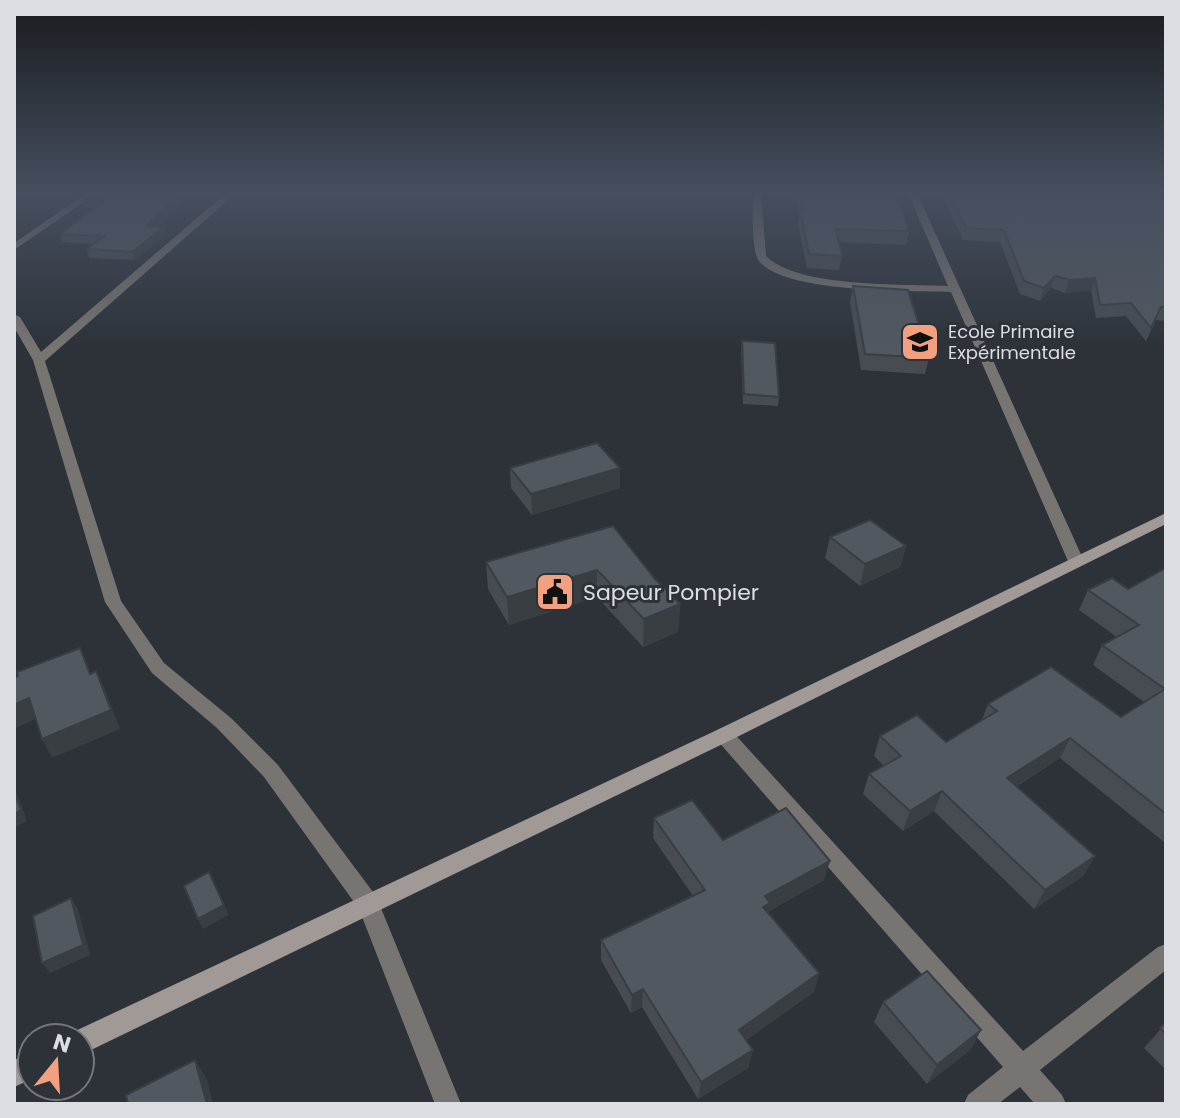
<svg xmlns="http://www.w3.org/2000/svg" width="1180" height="1118" font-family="Poppins,sans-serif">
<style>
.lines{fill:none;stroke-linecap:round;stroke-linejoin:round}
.street{fill:#787472;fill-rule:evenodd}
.secondary{fill:#a09996;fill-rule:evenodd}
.wall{fill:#474c53}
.shaded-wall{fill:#393e43}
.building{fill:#525860;stroke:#393e43;stroke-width:2}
.labels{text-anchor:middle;stroke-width:6;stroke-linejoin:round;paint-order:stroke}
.far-poi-label{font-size:18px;fill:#dbdee3;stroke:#2d3239;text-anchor:start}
.poi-label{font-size:22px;fill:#dbdee3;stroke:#2d3239;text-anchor:start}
</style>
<rect width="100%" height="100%" fill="#2d3239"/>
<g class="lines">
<g class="street">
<polygon points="87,193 97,193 14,250 14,243"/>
<polygon points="226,193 236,193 45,361 121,601 164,663 231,718 278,765 376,896 461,1104 435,1104 359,909 264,777 217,728 152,673 105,602 33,360 14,327 14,314 20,317 41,352"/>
<path d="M753,193H761L766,256C798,288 903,284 948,286L908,193H917L1084,561L1082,565H1070L1068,561L951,292C910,291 783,293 759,261C751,251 753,208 753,193Z"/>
<polygon points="724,727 731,730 1023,1051 1158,947 1166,944 1166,970 1040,1070 1062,1095 1066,1104 1035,1104 1020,1087 998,1104 964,1104 968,1095 1003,1067 717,740 714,735 717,730"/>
</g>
<g class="secondary">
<polygon points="1166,513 1166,524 731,740 89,1051 80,1055 80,1038 69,1038 71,1033 717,730"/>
<polygon points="32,1052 32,1079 14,1087 14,1060"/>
</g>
</g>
<g class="wall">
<polygon points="794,193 896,193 909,231 906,245 839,242 842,256 839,270 807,268 798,223 799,214"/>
<polygon points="941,193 1166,193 1166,321 1156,320 1146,341 1126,316 1096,318 1091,290 1065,293 1051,288 1040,301 1020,294 1000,242 963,240"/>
<polygon points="83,199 180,205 157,227 164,227 166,235 135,260 89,258 87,249 94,244 62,242 60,234 98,206 86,207"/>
<polygon points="853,286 929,358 925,374 861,370 850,302"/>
<polygon points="742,341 779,397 778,406 743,404 741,350"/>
<polygon points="510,468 620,488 532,515 511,488"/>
<polygon points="613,526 655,579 680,604 678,632 643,647 597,597 509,625 488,589 486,562"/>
<polygon points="830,537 906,546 900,567 860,586 825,558"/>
<polygon points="1166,571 1166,841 1164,842 1060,758 1016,787 1095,856 1083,876 1034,909 934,811 903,831 863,794 869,774 883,765 874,756 880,736 946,742 982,720 988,704 1121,717 1144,702 1093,665 1102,645 1117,637 1079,610 1088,590 1128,589"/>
<polygon points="654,818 723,840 824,880 769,911 768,913 819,973 814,992 746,1040 753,1050 748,1068 698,1099 642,1007 631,1013 601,960 601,940 693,896 653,838"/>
<polygon points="883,1002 981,1030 970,1050 927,1084 874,1022"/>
<polygon points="1166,1023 1166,1070 1144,1048"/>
</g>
<g class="shaded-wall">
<polygon points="178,193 179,193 180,205 149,234 146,226"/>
<polygon points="111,196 114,204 86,207 83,199"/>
<polygon points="164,227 166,235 135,260 132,252"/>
<polygon points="1055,276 1051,288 1040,301 1044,288"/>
<polygon points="1095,278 1091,290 1065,293 1069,280"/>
<polygon points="620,468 620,488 532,515 531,494"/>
<polygon points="906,546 900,567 860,586 865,564"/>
<polygon points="597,570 597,597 509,625 507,597"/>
<polygon points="680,604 678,632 643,647 644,619"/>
<polygon points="96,671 105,690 120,729 52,758 42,739"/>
<polygon points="29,698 40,717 14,729 14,705"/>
<polygon points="1070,738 1060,758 998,798 1007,778"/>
<polygon points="14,786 27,821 14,828"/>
<polygon points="942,791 934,811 903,831 910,811"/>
<polygon points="1095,856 1083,876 1034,909 1045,890"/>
<polygon points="830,861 824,880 769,911 766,922 759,926 765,896"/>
<polygon points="71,898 78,909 90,955 50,973 42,963"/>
<polygon points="224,905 229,915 203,929 198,919"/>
<polygon points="819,973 814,992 735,1048 739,1030"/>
<polygon points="643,989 642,1007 631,1013 632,995"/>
<polygon points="981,1030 970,1050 927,1084 937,1065"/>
<polygon points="753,1050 748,1068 698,1099 701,1082"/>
<polygon points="195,1060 207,1079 213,1104 207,1104"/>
</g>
<g class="building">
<polygon points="93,193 178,193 178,197 146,226 164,227 132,252 87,249 104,236 60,234 111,196 83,199"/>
<polygon points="799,193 896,193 909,231 836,229 842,256 809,254 800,210 804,211"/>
<polygon points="949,193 1166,193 1166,307 1161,307 1151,328 1131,303 1100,305 1095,278 1069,280 1055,276 1044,288 1024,281 1004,230 966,228"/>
<polygon points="853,286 908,290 929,358 865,354"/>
<polygon points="742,341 775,343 779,397 744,394"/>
<polygon points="597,443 620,468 531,494 510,468"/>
<polygon points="870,520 906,546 865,564 830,537"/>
<polygon points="613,526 655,579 680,604 644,619 597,570 507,597 486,562"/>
<polygon points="1164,569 1166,571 1166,814 1070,738 1007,778 1095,856 1045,890 942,791 910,811 869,774 901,756 880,736 917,715 946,742 997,711 988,704 1051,667 1121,717 1165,689 1102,645 1139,625 1088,590 1112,578 1128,589"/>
<polygon points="80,648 90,674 96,671 111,710 42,739 29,698 14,705 14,678 18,676 17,672"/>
<polygon points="14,793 21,810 14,814"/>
<polygon points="692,800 723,840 786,808 830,861 765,896 770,903 763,907 819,973 739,1030 753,1050 701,1082 643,989 632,995 601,940 705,890 654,818"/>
<polygon points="209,872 224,905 198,919 184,886"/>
<polygon points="71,898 83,945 42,963 33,916"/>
<polygon points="927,971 981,1030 937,1065 883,1002"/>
<polygon points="1166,1023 1166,1034 1160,1028"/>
<polygon points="195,1060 207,1104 128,1104 126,1095"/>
</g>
<linearGradient id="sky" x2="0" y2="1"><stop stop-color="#191c1f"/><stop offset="0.55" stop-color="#464f5f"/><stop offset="1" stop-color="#464f5f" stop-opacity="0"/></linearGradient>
<rect width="1180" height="350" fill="url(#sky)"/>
<defs>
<symbol id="school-square" viewBox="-11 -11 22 22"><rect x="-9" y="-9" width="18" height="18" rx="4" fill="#f2a080" stroke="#2d3239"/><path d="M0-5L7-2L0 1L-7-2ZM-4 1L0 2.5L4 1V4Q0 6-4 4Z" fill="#111"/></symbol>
<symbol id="civic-square" viewBox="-11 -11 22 22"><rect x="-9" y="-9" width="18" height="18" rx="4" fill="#f2a080" stroke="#2d3239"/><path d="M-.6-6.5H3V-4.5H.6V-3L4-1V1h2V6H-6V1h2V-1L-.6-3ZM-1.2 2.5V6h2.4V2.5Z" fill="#111"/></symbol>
</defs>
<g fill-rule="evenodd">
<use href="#school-square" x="898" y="320" width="44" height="44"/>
<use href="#civic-square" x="533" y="570" width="44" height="44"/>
</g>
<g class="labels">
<g class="far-poi-label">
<text x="948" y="338">Ecole Primaire<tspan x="948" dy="21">Expérimentale</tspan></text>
</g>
<g class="poi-label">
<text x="583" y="600">Sapeur Pompier</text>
</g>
</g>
<rect width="1180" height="1118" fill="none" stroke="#dbdee3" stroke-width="32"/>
<g transform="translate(56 1062) rotate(18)"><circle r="38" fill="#2d3239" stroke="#73777d" stroke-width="2"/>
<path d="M0-6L14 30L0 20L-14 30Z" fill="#f2a080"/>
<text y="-12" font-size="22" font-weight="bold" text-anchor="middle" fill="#dbdee3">N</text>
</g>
</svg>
